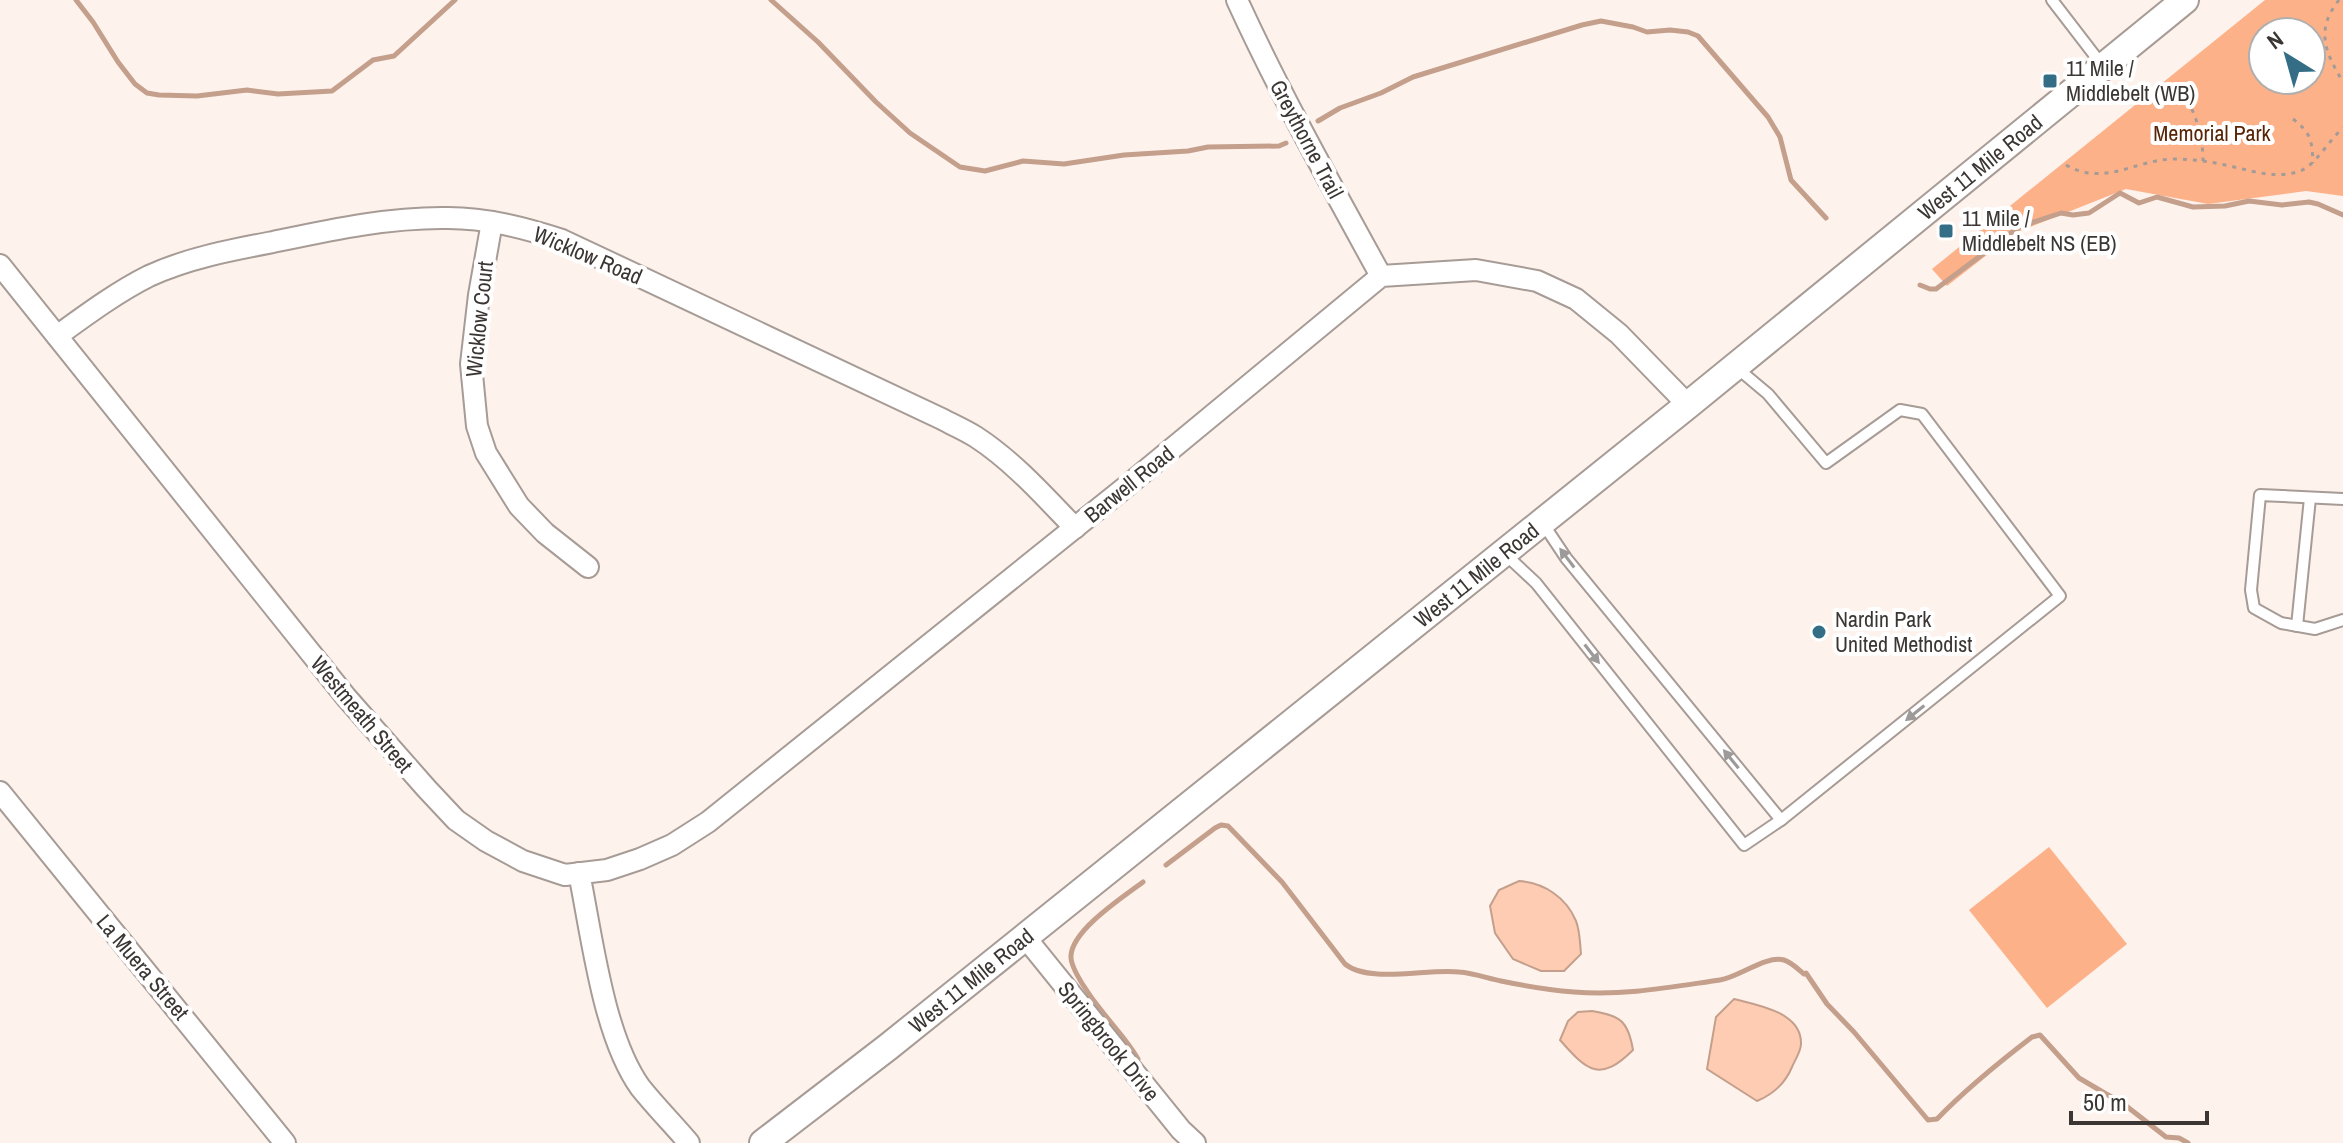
<svg xmlns="http://www.w3.org/2000/svg" width="2343" height="1143" font-family="'Archivo Narrow',sans-serif">
<style>
.green{fill:#fdb189;fill-rule:evenodd}
.water{fill:#feccb2;stroke:#c49f8c;stroke-width:2}
.lines{fill:none;stroke-linecap:round;stroke-linejoin:round}
.stream{stroke:#c49f8c;stroke-width:5}
.service-casing{stroke:#a79b96;stroke-width:14}
.minor-casing{stroke:#a79b96;stroke-width:24}
.tertiary-casing{stroke:#a79b96;stroke-width:30}
.path{stroke:#a49b97;stroke-width:3;stroke-dasharray:4 6;stroke-linecap:butt}
.service{stroke:#fff;stroke-width:10}
.minor{stroke:#fff;stroke-width:20}
.tertiary{stroke:#fff;stroke-width:26}
.oneway{fill:#9d9a99}
.poi-dot{fill:#346e86;stroke:#fff;stroke-width:3}
.labels{text-anchor:middle;stroke-width:8;stroke-linejoin:round;paint-order:stroke}
.poi-label{font-size:22px;fill:#3b3633;stroke:#fff;text-anchor:start}
.park-label{font-size:22px;fill:#572505;stroke:#fff}
.street-label{font-size:22px;fill:#3b3633;stroke:#fff}
</style>
<rect width="100%" height="100%" fill="#fef2ec"/>
<g class="green">
<path d="M2265,0H2343V196L2306,191L2208,204L2126,189L2015,233L1947,286L1932,269ZM2311,32V80H2263V32Z"/>
<polygon points="2049,847 2127,944 2047,1008 1969,910"/>
</g>
<g class="water">
<path d="M1519,881C1544,883 1566,897 1576,921C1580,931 1580,944 1581,954L1564,971H1541L1513,959L1495,933L1490,906L1499,890Z"/>
<path d="M1734,999C1757,1005 1802,1012 1801,1044C1801,1051 1795,1060 1792,1067C1785,1084 1774,1094 1757,1101L1707,1069L1716,1017Z"/>
<path d="M1592,1011C1620,1016 1628,1020 1633,1050C1600,1083 1587,1071 1560,1040L1568,1021L1578,1012Z"/>
</g>
<g class="lines">
<g class="stream">
<polyline points="76,0 93,22 118,62 135,84 147,93 159,95 197,96 247,90 278,94 332,91 373,60 394,56 455,0"/>
<polyline points="771,0 818,42 876,102 910,133 960,167 985,171 1023,161 1064,164 1124,155 1188,151 1208,147 1279,146 1286,143"/>
<polyline points="1318,121 1340,108 1381,93 1413,77 1582,25 1601,21 1633,27 1647,32 1670,30 1688,32 1698,36 1768,117 1780,137 1791,180 1826,218"/>
<polyline points="1920,285 1930,289 1936,289 2019,227 2061,213 2073,215 2089,213 2120,193 2139,203 2157,197 2193,207 2225,206 2249,201 2282,205 2309,202 2318,204 2343,215"/>
<path d="M1166,865L1215,828L1221,825L1228,826L1282,882L1345,964C1369,984 1429,968 1459,972C1473,973 1487,978 1501,981C1525,986 1550,990 1574,992C1624,996 1671,987 1720,980C1739,977 1766,955 1784,960C1791,962 1798,969 1804,974L1806,973L1827,1004L1854,1032L1928,1120L1937,1119C1966,1089 1998,1063 2032,1037L2040,1035L2079,1078L2125,1105L2166,1137L2179,1138L2188,1143"/>
<path d="M1138,1059C1128,1041 1113,1026 1101,1010C1092,999 1070,969 1071,956C1072,930 1123,897 1143,882"/>
</g>
<defs>
<g id="service">
<polyline points="2052,0 2102,65"/>
<polyline points="2343,499 2260,495 2251,590 2254,608 2281,623 2315,629 2343,620"/>
<polyline points="1542,522 1566,558 1781,820"/>
<polyline points="1505,554 1536,583 1744,845 1781,820 2060,596 1922,414 1900,410 1826,463 1768,394 1737,368"/>
<polyline points="2297,626 2310,498"/>
</g>
<g id="minor">
<path d="M1237,0C1280,94 1331,185 1381,276"/>
<polyline points="492,222 479,295 471,364 477,426 486,453 519,506 545,533 588,567"/>
<polyline points="0,265 346,697 426,788 456,820 486,841 523,861 565,875 607,870 640,859 672,845 708,822 1128,485 1381,276 1476,270 1537,281 1576,299 1619,334 1688,405"/>
<path d="M57,336C86,315 117,292 149,276C188,258 231,250 273,242C330,230 389,217 448,218C487,218 525,228 562,240L942,419C953,425 965,430 976,437C1013,461 1044,496 1075,528"/>
<polyline points="0,792 285,1143"/>
<path d="M579,873C592,936 603,1035 640,1087C655,1106 673,1124 689,1143"/>
<polyline points="1025,937 1181,1130 1195,1143"/>
</g>
<g id="tertiary">
<path id="s1" d="M763,1143L888,1047L1688,405L2185,0"/>
</g>
</defs>
<use href="#service" class="service-casing"/>
<use href="#minor" class="minor-casing"/>
<use href="#tertiary" class="tertiary-casing"/>
<g class="path">
<path d="M2339,0C2315,30 2325,52 2343,82"/>
<path d="M2177,83C2193,106 2203,132 2203,161"/>
<path d="M2293,119C2311,133 2312,140 2313,163"/>
<path d="M2066,165C2105,187 2134,160 2173,159C2194,159 2214,162 2234,167C2256,172 2277,179 2300,171C2315,166 2329,140 2343,128"/>
</g>
<use href="#service" class="service"/>
<use href="#minor" class="minor"/>
<use href="#tertiary" class="tertiary"/>
</g>
<defs><path id="oneway-solid" d="M-6-.8H1V-3.2L6.5 0L1 3.2V.8H-6Z" transform="scale(2)"/></defs>
<g class="oneway">
<use href="#oneway-solid" transform="translate(1567 558) rotate(-127)"/>
<use href="#oneway-solid" transform="translate(1592 654) rotate(52)"/>
<use href="#oneway-solid" transform="translate(1915 713) rotate(141)"/>
<use href="#oneway-solid" transform="translate(1731 759) rotate(-129)"/>
</g>
<g class="poi-dot">
<rect x="2042" y="73" width="16" height="16" rx="4"/>
<rect x="1938" y="223" width="16" height="16" rx="4"/>
<circle cx="1819" cy="632" r="8"/>
</g>
<g class="labels">
<g class="poi-label">
<text x="2066" y="76">11 Mile /<tspan x="2066" dy="25">Middlebelt (WB)</tspan></text>
<text x="1962" y="226">11 Mile /<tspan x="1962" dy="25">Middlebelt NS (EB)</tspan></text>
<text x="1835" y="627">Nardin Park<tspan x="1835" dy="25">United Methodist</tspan></text>
</g>
<g class="park-label">
<text x="2212" y="141">Memorial Park</text>
</g>
<g class="street-label">
<text transform="translate(1307 139) rotate(62)" y="8">Greythorne Trail</text>
<text dy="8" stroke="none"><textPath href="#s1" startOffset="1560">West 11 Mile Road</textPath></text>
<text transform="translate(588 255) rotate(23)" y="8">Wicklow Road</text>
<text transform="translate(479 319) rotate(-84)" y="8">Wicklow Court</text>
<text transform="translate(1129 484) rotate(-39)" y="8">Barwell Road</text>
<text dy="8" stroke="none"><textPath href="#s1" startOffset="912">West 11 Mile Road</textPath></text>
<text transform="translate(362 714) rotate(50)" y="8">Westmeath Street</text>
<text transform="translate(143 967) rotate(50)" y="8">La Muera Street</text>
<text dy="8" stroke="none"><textPath href="#s1" startOffset="264">West 11 Mile Road</textPath></text>
<text transform="translate(1109 1041) rotate(51)" y="8">Springbrook Drive</text>
</g>
</g>
<g transform="translate(2287 56) rotate(323)"><circle r="38" fill="#ffffff" stroke="#b1afad" stroke-width="2"/>
<path d="M0-6L14 30L0 20L-14 30Z" fill="#346e86"/>
<text y="-12" font-size="22" font-weight="bold" text-anchor="middle" fill="#3b3633">N</text>
</g>
<path d="M2071 1111v12h136v-12" fill="none" stroke="#3b3633" stroke-width="4"/>
<text x="2083" y="1111" font-size="24" fill="#3b3633" stroke="#ffffff" stroke-width="6" paint-order="stroke">50 m</text>
</svg>
